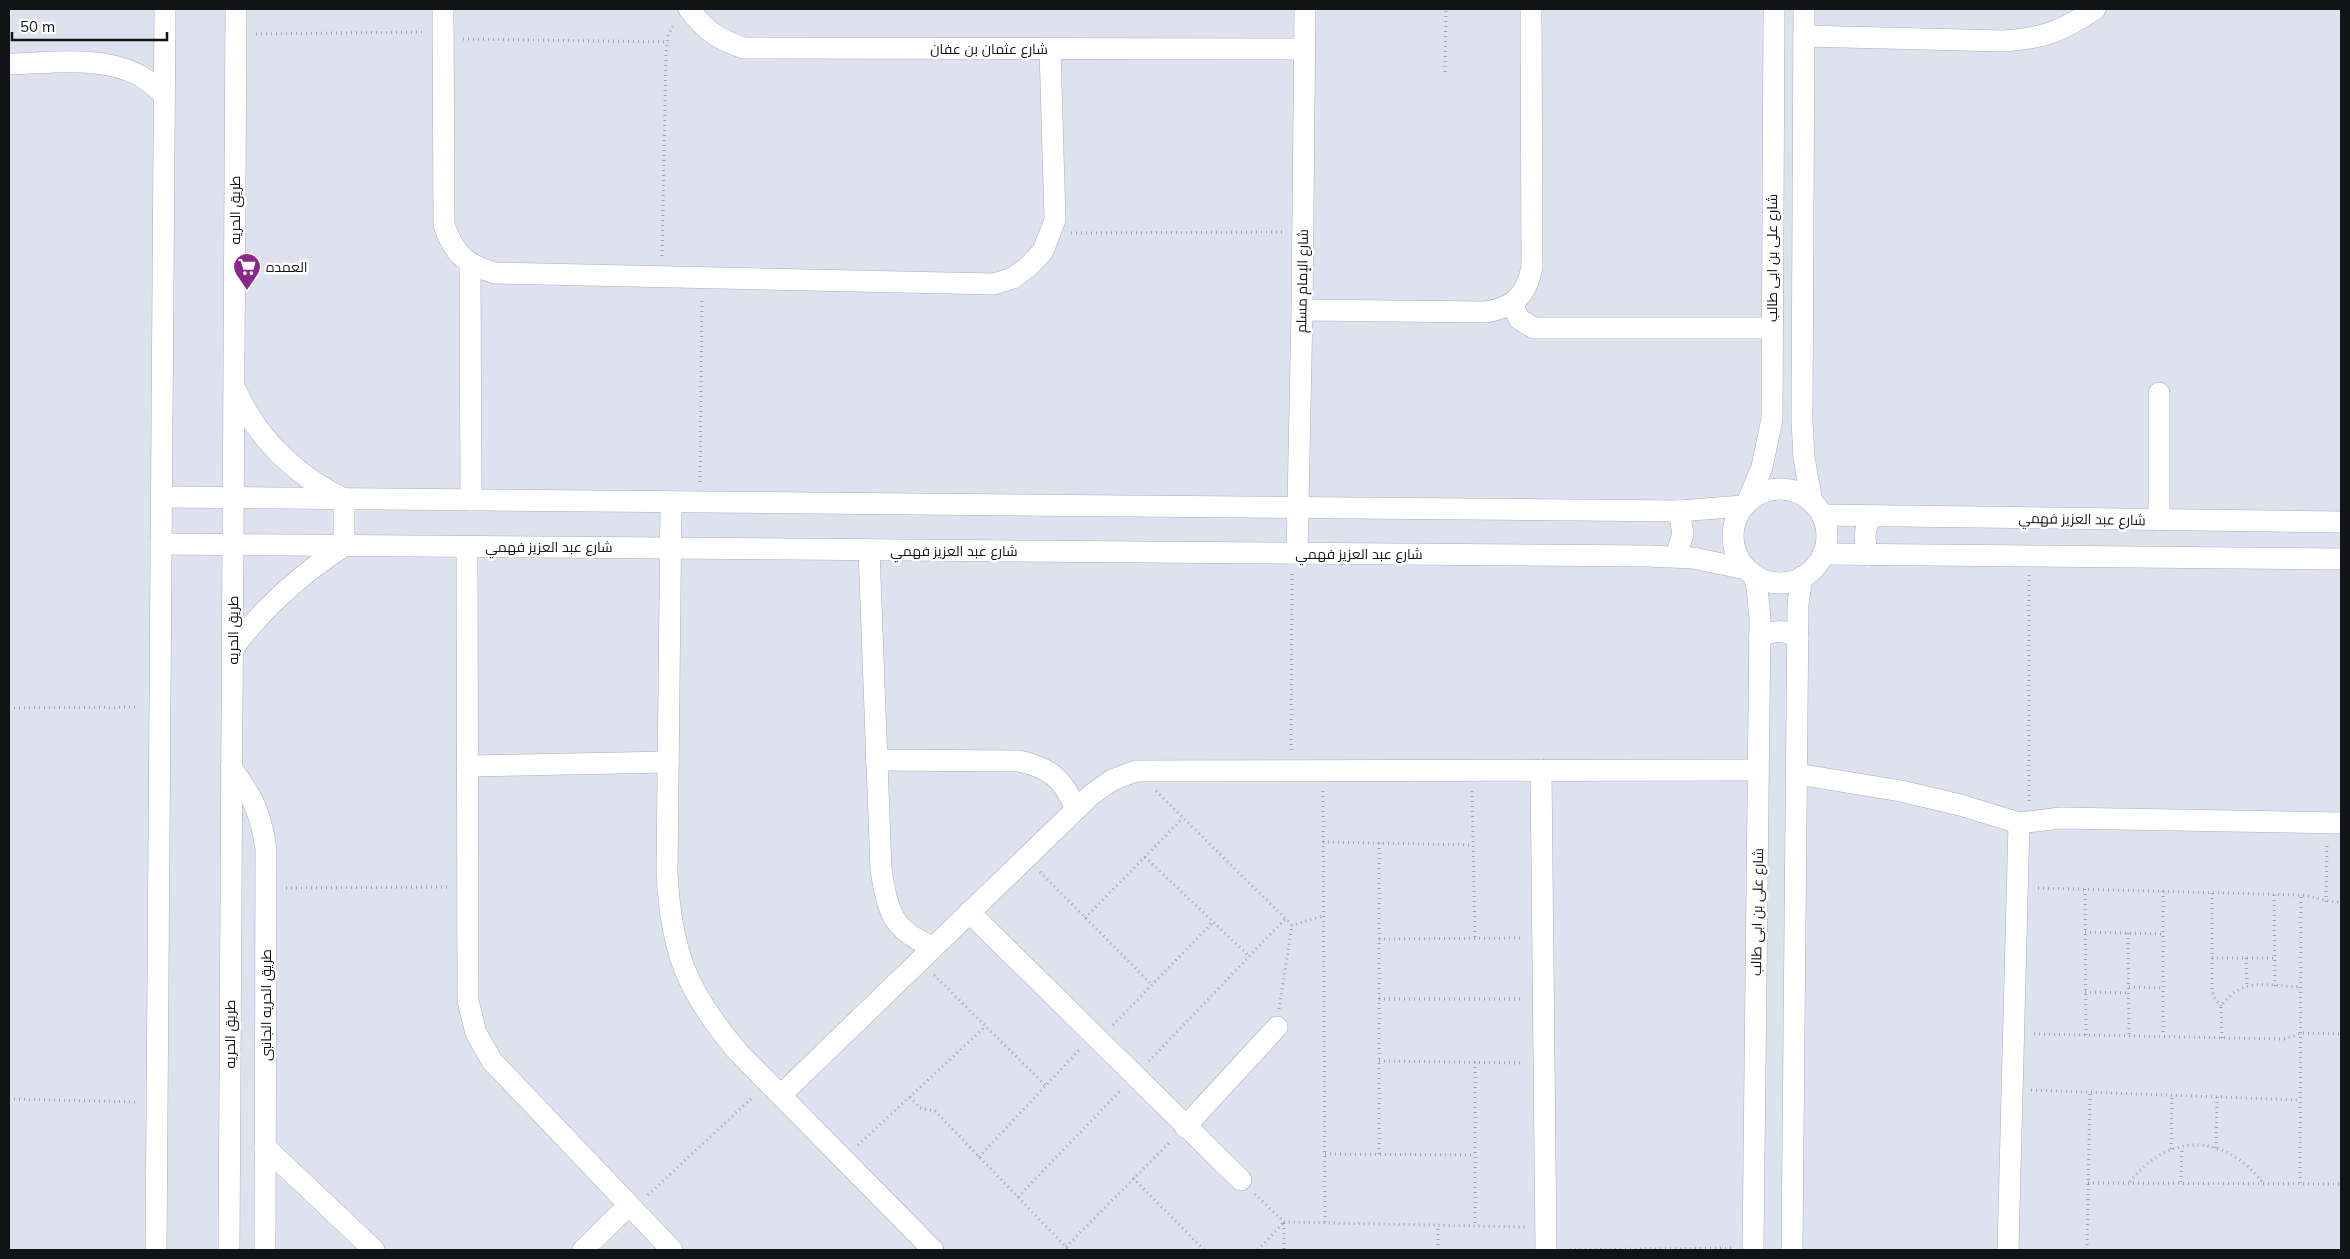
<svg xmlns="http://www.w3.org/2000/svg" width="2350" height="1259" font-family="Mulish,Cairo,sans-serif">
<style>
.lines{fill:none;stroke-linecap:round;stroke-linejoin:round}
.minor-casing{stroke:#a9aeb9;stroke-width:22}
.path{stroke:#9da1aa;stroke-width:3;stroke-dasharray:1 4;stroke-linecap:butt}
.minor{stroke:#fff;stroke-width:21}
.labels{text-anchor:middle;stroke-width:5;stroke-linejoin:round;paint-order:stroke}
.street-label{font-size:14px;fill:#111317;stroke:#fff}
.poi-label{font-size:14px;fill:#111317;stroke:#fff;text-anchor:start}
</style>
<rect width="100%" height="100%" fill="#dde2ee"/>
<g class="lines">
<defs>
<g id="minor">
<path d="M443,9L444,225C454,254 466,265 495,273L994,284L1013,278L1029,266L1043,251L1055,220L1050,49"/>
<path d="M689,9C706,31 717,39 744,48L1304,49"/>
<polyline points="1804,9 1802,420 1804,458 1812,502"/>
<path d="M1804,36L2003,41C2044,38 2061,32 2095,9"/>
<path d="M9,64C51,63 100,55 139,75C148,80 156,88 164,94"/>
<polyline points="470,263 471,500"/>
<polyline points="1512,303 1519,319 1534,328 1772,328"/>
<path d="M1302,310L1485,312C1514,308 1527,295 1532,266L1531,9"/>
<polyline points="2159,393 2159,520"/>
<circle cx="1780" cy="536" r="47"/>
<polyline points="162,497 1679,511 1743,506"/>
<path d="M671,502L667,873C671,952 687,992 738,1052L933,1250"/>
<polyline points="1747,503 1762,467 1772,419 1774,9"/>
<polyline points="1822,515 2341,522"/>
<polyline points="161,544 1649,556 1693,558 1746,569"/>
<polyline points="467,547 468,1001 476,1033 492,1061 672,1250"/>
<path d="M869,550L881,870C888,912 892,931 934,947"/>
<polyline points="1297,553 1302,310 1305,9"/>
<polyline points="1823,554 2341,559"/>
<path d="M1869,555C1863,540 1864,530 1871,516"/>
<polyline points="1676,556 1683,534 1679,511"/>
<polyline points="1753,574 1757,587 1760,619 1753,1250"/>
<path d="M1759,638C1773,630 1784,629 1798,638"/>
<path d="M234,647C265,606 301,574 344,546V499C295,475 259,441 236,391"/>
<path d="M876,760L1019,761C1051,768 1063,779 1076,809"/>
<polyline points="467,766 668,762"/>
<path d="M231,768C253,796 261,814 266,849L265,1250"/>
<polyline points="1541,770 1546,1250"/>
<polyline points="1797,774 1901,791 1960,805 2019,823 2061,818 2341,823"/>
<polyline points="969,912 1241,1180"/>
<polyline points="781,1095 1091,795 1112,780 1136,771 1758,770"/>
<polyline points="1185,1127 1277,1027"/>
<polyline points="265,1147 374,1250"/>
<polyline points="156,1250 165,9"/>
<polyline points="229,1250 236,9"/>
<polyline points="583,1250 629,1205"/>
<polyline points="1792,1250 1798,604 1802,577"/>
<polyline points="2008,1250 2019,823"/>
</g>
</defs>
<use href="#minor" class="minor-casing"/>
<g class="path">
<polyline points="256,34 423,32"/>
<polyline points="463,39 668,42"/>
<polyline points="1445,72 1446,9"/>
<polyline points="1071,233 1282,232"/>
<polyline points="662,256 666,53 668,36 674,24"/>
<polyline points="700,482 702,298"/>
<polyline points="2029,575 2029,801"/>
<polyline points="9,708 139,707"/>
<polyline points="1291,750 1292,574"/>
<polyline points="1156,791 1292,925 1323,916"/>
<polyline points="1323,791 1325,1223"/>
<polyline points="1472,791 1475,938"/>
<polyline points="1323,842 1473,845"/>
<polyline points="1379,843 1379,1155"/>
<polyline points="1145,857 1249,956"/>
<polyline points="1040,872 1152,985"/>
<polyline points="286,888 447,887"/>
<path d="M2038,888L2301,895C2315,897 2327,902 2341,902"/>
<polyline points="2085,889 2086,1035"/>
<polyline points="2163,891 2163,1036"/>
<polyline points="2212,893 2212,990 2215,999 2221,1006"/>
<polyline points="2274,895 2275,986"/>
<polyline points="2326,902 2327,843"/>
<polyline points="1085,918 1183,818"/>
<polyline points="2085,932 2163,934"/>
<polyline points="2128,933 2129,1036"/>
<polyline points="1379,939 1523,938"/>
<polyline points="2212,958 2275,958"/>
<polyline points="2246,958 2247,985"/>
<polyline points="934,975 1046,1086"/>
<polyline points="2129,987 2163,988"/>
<polyline points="2085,992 2129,993"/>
<polyline points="1379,999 1523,999"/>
<polyline points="1279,1009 1292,925"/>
<polyline points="1113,1025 1213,922"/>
<polyline points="2034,1034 2284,1039 2302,1033 2341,1034"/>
<path d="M2222,1038L2221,1006C2243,976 2268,986 2300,987"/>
<polyline points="1149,1061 1285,919"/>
<polyline points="1379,1061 1524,1063"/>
<polyline points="1475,1062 1475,1226"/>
<polyline points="2031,1090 2300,1100"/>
<polyline points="910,1097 920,1108 935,1111 1069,1250"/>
<polyline points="9,1099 137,1102"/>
<polyline points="858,1145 986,1026"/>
<polyline points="2216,1148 2217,1096"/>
<polyline points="2171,1149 2172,1094"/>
<polyline points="1325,1154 1475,1155"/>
<polyline points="979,1157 1081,1048"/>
<polyline points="1133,1178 1204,1250"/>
<path d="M2130,1182C2169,1132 2224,1133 2263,1183"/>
<polyline points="2181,1182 2182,1147"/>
<polyline points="2088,1183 2341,1184"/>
<polyline points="2300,1183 2301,895"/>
<polyline points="1255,1194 1284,1222 1525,1227"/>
<polyline points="648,1195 753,1097"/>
<polyline points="1018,1197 1122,1089"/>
<polyline points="1284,1223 1284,1250"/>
<polyline points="1066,1247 1170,1142"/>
<polyline points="1258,1250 1284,1222"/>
<polyline points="1438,1250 1438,1225"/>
<polyline points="1565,1250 1734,1248"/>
<polyline points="2087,1250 2090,1092"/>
</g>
<use href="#minor" class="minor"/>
</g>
<defs>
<symbol id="supermarket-pin" viewBox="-11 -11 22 30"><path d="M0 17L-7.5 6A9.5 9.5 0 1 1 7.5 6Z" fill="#8c268c" stroke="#fff"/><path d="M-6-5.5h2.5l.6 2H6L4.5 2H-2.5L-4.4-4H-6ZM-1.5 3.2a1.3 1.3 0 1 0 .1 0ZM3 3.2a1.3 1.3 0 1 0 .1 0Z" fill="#fff"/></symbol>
</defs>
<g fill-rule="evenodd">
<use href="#supermarket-pin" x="231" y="251" width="32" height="43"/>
</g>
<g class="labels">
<g class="street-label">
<text x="989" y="54">شارع عثمان بن عفان</text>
<text transform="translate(235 210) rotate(-90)" y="5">طريق الحريه</text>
<text transform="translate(1772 258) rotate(-90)" y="5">شارع على بن ابى طالب</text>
<text transform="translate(1302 281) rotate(-89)" y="5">شارع الإمام مسلم</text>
<text transform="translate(2082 519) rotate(1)" y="5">شارع عبد العزيز فهمي</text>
<text x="549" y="552">شارع عبد العزيز فهمي</text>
<text x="954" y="556">شارع عبد العزيز فهمي</text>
<text x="1359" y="559">شارع عبد العزيز فهمي</text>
<text transform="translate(233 630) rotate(-90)" y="5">طريق الحريه</text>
<text transform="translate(1757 912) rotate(-89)" y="5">شارع على بن ابى طالب</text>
<text transform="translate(266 1005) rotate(-90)" y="5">طريق الحريه الجانبى</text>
<text transform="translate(230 1034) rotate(-90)" y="5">طريق الحريه</text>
</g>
<g class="poi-label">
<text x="266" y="272">العمده</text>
</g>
</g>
<rect width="2350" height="1259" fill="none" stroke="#111317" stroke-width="20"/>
<path d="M12 32v8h155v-8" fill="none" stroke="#111317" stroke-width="2.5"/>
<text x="20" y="32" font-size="15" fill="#111317" stroke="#ffffff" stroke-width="4" paint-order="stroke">50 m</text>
</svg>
